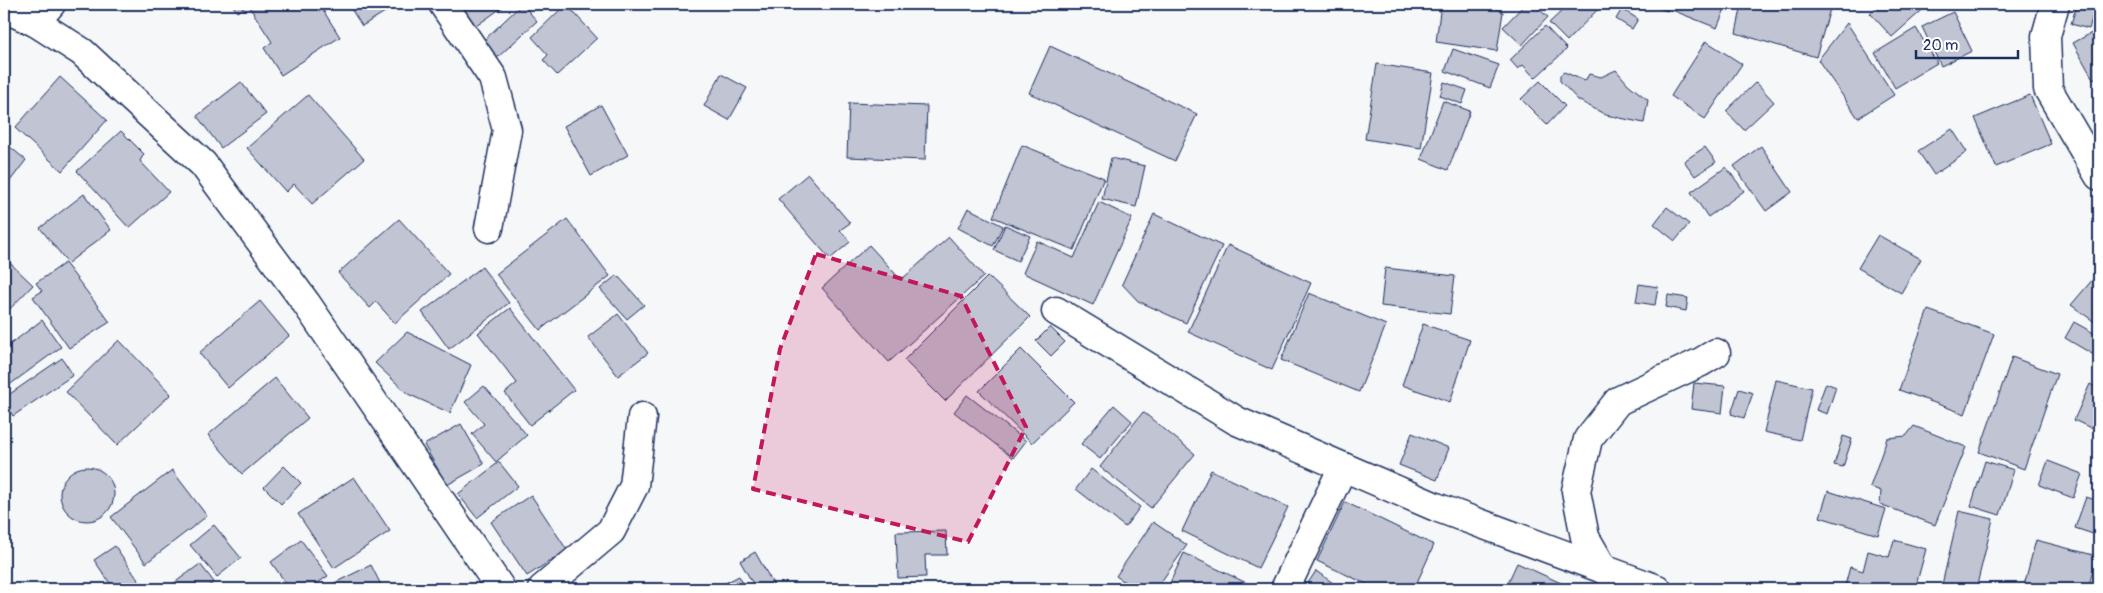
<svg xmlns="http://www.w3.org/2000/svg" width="2103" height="593" font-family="Pangolin,sans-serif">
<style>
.building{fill:#c0c4d3;stroke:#1b2f5e}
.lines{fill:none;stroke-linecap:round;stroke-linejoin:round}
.minor-casing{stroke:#1b2f5e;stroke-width:31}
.minor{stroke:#fff;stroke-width:28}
.marked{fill:#c2185b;fill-opacity:0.2;stroke:#c2185b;stroke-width:4;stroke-dasharray:10 6;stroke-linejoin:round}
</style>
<rect width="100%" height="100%" fill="#f6f7f9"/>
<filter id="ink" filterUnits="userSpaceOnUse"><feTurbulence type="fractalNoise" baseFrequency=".02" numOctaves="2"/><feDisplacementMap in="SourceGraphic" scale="10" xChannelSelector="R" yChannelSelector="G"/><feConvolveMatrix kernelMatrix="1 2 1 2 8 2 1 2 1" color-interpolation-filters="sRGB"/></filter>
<g filter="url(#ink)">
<g class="building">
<polygon points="232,4 319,4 340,37 281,75 264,48 272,42 248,5 237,12"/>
<polygon points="348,4 398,4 362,26"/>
<polygon points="460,4 507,4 476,26"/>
<polygon points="522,4 537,21 497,58 482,42"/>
<polygon points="566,4 597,38 557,75 543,60 548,55 532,37"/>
<polygon points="1441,4 1493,4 1493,7 1503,12 1497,51 1436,42"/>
<polygon points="1525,4 1533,4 1548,17 1522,45 1503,27"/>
<polygon points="1558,4 1603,4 1567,41 1549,23 1564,9"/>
<polygon points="1648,4 1670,4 1667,11"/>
<polygon points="1674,4 1727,4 1717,28 1672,10"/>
<polygon points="1742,4 1809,4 1830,9 1816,57 1736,33"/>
<polygon points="1881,4 1929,4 1892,37 1870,13"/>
<polygon points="2077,4 2096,4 2089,29 2071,24"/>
<polygon points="1622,9 1638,19 1632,29 1616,19"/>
<polygon points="1953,12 1972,51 1941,66 1922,27"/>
<polygon points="1847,23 1894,95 1858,118 1818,60"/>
<polygon points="1545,26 1567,49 1535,78 1523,65 1518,69 1510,60"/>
<polygon points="1916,28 1937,63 1895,88 1875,53"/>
<polygon points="2099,29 2099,76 2093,79 2073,43"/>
<polygon points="1706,41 1742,64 1705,119 1671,96"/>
<polygon points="1050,46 1197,114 1175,161 1029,93"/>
<polygon points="1453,49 1499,65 1490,88 1445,71"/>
<polygon points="1377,64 1433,73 1421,148 1365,139"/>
<polygon points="1616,70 1628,84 1648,100 1644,123 1606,115 1578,100 1560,81 1560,75 1564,72 1585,81 1589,74 1601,77"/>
<polygon points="721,74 747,88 729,120 704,106"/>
<polygon points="60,77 107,120 62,171 15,128"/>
<polygon points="1540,81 1565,106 1547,125 1521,99"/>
<polygon points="241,82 266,114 221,148 197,116"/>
<polygon points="1444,82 1467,90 1462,104 1440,96"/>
<polygon points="1756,82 1774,102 1744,130 1726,111"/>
<polygon points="308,95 364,159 312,204 294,184 286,192 247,148"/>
<polygon points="2030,95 2051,144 1996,167 1975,118"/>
<polygon points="1443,101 1470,111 1448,170 1421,159"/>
<polygon points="849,103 927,106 925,160 847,157"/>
<polygon points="601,105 628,155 591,176 564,126"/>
<polygon points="1952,129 1967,152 1934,175 1918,151"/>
<polygon points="121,131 144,154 140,161 169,192 129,228 77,171"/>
<polygon points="4,142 26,160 4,189"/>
<polygon points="1022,145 1104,178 1074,250 993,217"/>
<polygon points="1761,146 1792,192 1766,211 1734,166"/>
<polygon points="1705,147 1716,162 1695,176 1684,161"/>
<polygon points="1111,158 1145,166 1136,207 1102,199"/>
<polygon points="1726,167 1744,191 1708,217 1691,192"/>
<polygon points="808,174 850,223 840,230 850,242 830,259 778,199"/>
<polygon points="84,194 111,230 68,263 40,228"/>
<polygon points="1099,202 1132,218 1093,305 1023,273 1037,241 1074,258"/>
<polygon points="1667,207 1689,224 1675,241 1654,224"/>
<polygon points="968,208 1003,226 993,246 958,228"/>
<polygon points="1154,214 1222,246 1186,323 1138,301 1122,284"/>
<polygon points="399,219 449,274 395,323 376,302 370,308 338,273"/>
<polygon points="567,219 610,276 540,330 496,274"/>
<polygon points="1005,225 1030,236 1018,261 994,250"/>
<polygon points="1878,235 1921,259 1901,293 1858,268"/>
<polygon points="949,237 984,276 889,362 822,288 869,245 901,280"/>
<polygon points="1228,245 1311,283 1272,370 1188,332"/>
<polygon points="6,259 33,285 4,315 4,261"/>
<polygon points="65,263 110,322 69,348 33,297 42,291 36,283"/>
<polygon points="482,267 509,303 449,349 422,312"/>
<polygon points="1385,268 1455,276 1450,314 1381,306"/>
<polygon points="2099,272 2099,325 2071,305"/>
<polygon points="617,275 644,305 627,319 600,289"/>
<polygon points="988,276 1030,317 945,401 904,360"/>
<polygon points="1639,284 1658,287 1655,305 1636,302"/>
<polygon points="1309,293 1386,325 1359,392 1281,360"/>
<polygon points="1668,295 1688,298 1686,311 1666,307"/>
<polygon points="260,301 289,336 228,388 199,353"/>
<polygon points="510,308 574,390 530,425 505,393 517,383 478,333"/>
<polygon points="1928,310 1994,334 1965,414 1899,390"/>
<polygon points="618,314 648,353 618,376 588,337"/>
<polygon points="42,320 61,347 4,389 4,349"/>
<polygon points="2074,322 2099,336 2099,358 2065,338"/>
<polygon points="1423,324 1470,340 1450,402 1402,385"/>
<polygon points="1050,327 1065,342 1051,356 1036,341"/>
<polygon points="407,332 471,365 450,413 408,394 375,363"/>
<polygon points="119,340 171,394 117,445 66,392"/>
<polygon points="1021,349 1074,402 1032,443 979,391"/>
<polygon points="2012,357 2057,374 2024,469 1979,452"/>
<polygon points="62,358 73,375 13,416 4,402 4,398"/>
<polygon points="275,378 308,418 242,474 208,435"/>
<polygon points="1776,380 1812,388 1800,440 1764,432"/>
<polygon points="1694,383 1725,386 1722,413 1691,409"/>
<polygon points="1826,383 1836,387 1827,414 1816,410"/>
<polygon points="2090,384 2099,389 2099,432 2074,420"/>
<polygon points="484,386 527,435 496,462 472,434 484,424 465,402"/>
<polygon points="1739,389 1753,393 1744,418 1731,414"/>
<polygon points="967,395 1026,441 1013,458 954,412"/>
<polygon points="1114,405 1132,421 1100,459 1081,444"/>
<polygon points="1143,412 1195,454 1151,508 1100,467"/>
<polygon points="461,424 484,464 447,485 424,445"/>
<polygon points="1914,426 1966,447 1935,525 1880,504 1881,491 1870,487 1887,438 1906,436"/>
<polygon points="1412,433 1449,448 1437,480 1399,465"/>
<polygon points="1843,436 1852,439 1843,467 1834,465"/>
<polygon points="1985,461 2014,470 2000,515 1971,506"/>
<polygon points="2048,461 2082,474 2073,498 2039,485"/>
<polygon points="499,462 518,486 477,518 458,494"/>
<polygon points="284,466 301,483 281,504 264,487"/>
<circle cx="87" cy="494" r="27"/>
<polygon points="1091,469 1140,507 1125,527 1076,489"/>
<polygon points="172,470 207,516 146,563 111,517"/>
<polygon points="1211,470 1288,507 1258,568 1182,531"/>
<polygon points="354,477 390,531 334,568 298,514"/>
<polygon points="1828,491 1886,509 1878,535 1820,517"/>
<polygon points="531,495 567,550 527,576 491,522"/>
<polygon points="2086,497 2099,501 2099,536 2075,528"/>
<polygon points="1345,502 1434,545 1414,589 1377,589 1317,561"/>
<polygon points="1959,511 1993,519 1976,589 1941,589"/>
<polygon points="1153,522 1187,545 1156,589 1135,589 1116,576"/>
<polygon points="214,525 241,558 217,577 190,545"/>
<polygon points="946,531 947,555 925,555 926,577 898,578 896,532"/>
<polygon points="301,540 328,576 309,589 290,589 271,562"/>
<polygon points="1894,540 1926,549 1915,589 1844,589 1850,567 1863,571 1868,551 1889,557"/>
<polygon points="2036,540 2097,556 2088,589 2023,589"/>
<polygon points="115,546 143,587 140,589 114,589 94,560"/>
<polygon points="755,552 776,589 756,589 740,561"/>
<polygon points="1184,553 1259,589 1167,589"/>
<polygon points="1517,563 1572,588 1572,589 1505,589"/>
<polygon points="200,564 214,582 204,589 166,589"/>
<polygon points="371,565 383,589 322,589"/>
<polygon points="1316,571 1333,583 1328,589 1304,589"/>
<polygon points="739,576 746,589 714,589"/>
</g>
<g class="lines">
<defs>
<g id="minor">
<polyline points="443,4 493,78 507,130 489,228"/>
<polyline points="2055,4 2046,36 2048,89 2099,176"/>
<polyline points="4,8 35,22 82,52 203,164 306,303 501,589"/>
<polyline points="35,22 51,4"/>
<polyline points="1056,311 1237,421 1436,507 1657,589"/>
<polyline points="1604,570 1585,537 1576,491 1588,439 1618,401 1701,362 1716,353"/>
<polyline points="542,589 611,531 634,486 642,417"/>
<polyline points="1285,589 1343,467"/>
</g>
</defs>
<use href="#minor" class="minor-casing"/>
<use href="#minor" class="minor"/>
</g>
</g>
<path class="marked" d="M816,254L961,296L1026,427L968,542L753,489L780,349Z"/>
<rect width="2103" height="593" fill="none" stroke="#fff" stroke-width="20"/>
<rect x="10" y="10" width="2083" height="573" fill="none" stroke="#1b2f5e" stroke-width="2" filter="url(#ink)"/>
<path d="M1916 50v8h102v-8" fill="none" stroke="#1b2f5e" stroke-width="2.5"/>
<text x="1923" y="50" font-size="15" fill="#1b2f5e" stroke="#ffffff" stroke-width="4" paint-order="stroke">20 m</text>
</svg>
